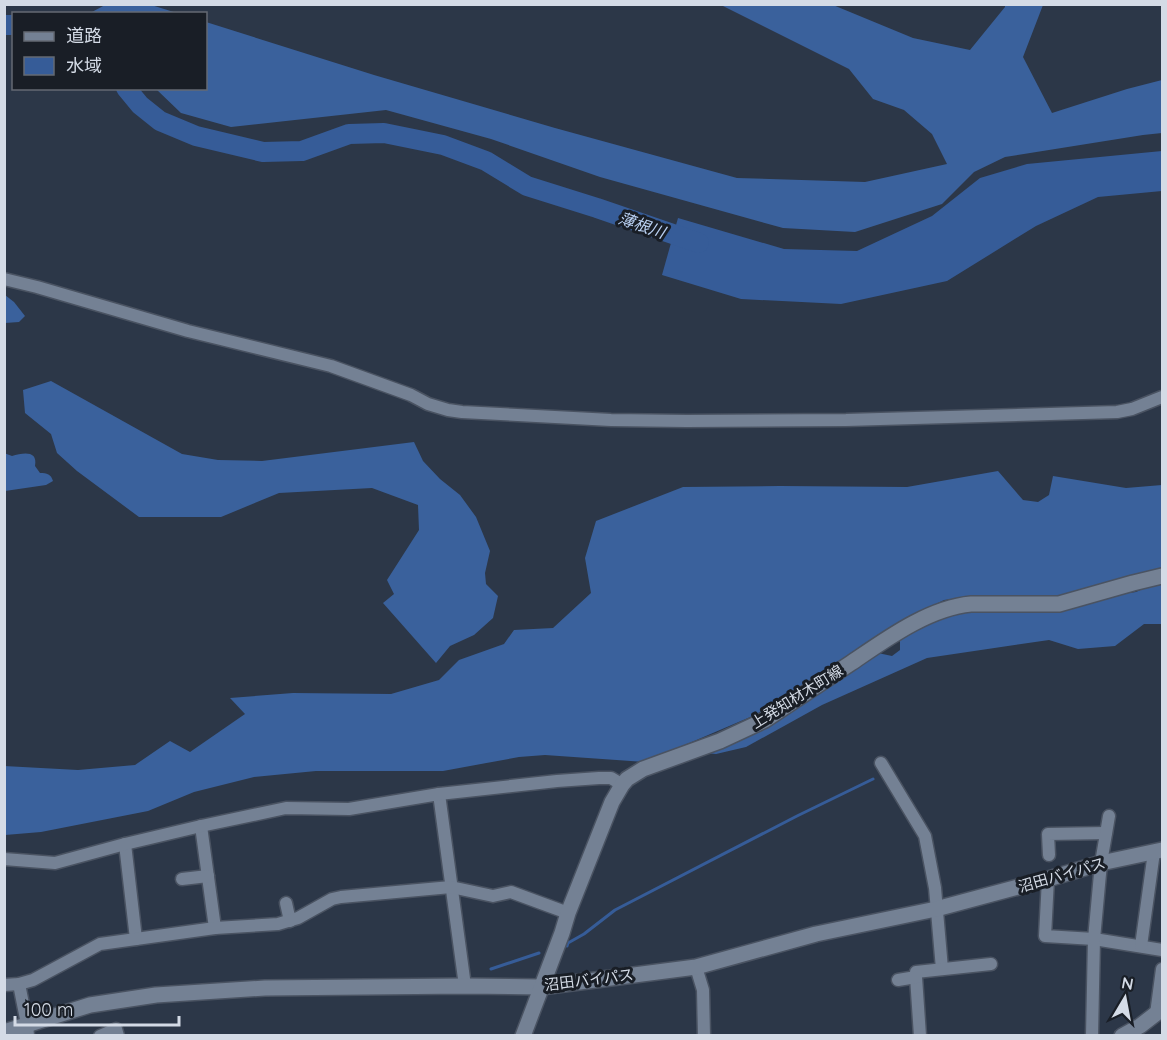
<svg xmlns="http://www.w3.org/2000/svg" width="1167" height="1040" font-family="Quicksand,'Noto Sans JP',sans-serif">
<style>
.forest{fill:#3a619c}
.water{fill:#365c98}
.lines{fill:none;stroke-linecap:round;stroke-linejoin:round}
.stream{stroke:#365c98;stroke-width:3}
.river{stroke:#365c98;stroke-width:20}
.street-casing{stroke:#4a5362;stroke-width:15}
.secondary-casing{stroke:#4a5362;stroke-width:18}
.street{stroke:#748194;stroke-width:12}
.secondary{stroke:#748194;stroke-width:15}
.labels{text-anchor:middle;stroke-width:6;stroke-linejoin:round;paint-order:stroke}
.street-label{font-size:15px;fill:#d4dbe6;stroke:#191e26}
.water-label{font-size:16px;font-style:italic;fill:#bbd2f4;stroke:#191e26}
</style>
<rect width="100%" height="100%" fill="#2c3748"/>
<g class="forest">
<polygon points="148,4 177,13 94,14 92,12 105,5"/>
<polygon points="1043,5 1023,57 1052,113 1127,89 1162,80 1162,133 1143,135 1005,157 974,172 942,204 855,232 783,228 600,177 491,139 386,110 231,127 181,113 156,89 206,88 206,22 374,75 555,128 737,178 865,182 947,164 932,134 904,110 873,99 849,69 721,5 833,5 913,38 970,50 1005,7 1005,5"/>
<polygon points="5,295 14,302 25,316 19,322 5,323"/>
<polygon points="51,381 182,454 218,460 262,461 414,442 423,461 440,479 460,495 476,517 490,551 485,573 486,584 498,596 493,618 474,635 450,646 436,663 383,603 394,594 387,580 419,530 418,505 372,488 279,493 221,517 139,517 77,471 57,453 51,434 25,413 23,390"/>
<path d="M4,453L12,456C23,453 38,450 35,466L40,473C47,473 51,474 53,481L46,485L5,491Z"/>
<polygon points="998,471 1023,500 1038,502 1049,495 1053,476 1126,488 1162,485 1162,570 1057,597 1033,599 976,596 944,600 912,616 755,715 645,762 545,755 519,757 443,771 316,771 254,777 194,792 148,811 41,832 5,835 4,766 78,770 135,765 170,741 190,752 245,714 230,698 293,693 391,694 439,680 459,660 504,644 514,630 553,628 591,593 585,558 596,521 683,487 780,486 907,487"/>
<polygon points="1158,582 1162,582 1162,624 1144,624 1115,646 1078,649 1049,640 927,658 822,705 746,747 716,754 705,753 878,653 892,656 900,650 900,637 920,626 967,610 1108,596 1136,592"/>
</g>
<polygon class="water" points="1162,151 1162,191 1098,197 1036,226 947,281 841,304 741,299 662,275 678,218 784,249 857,251 932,216 980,178 1027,164"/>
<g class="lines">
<g class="stream">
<polyline points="567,946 568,943 584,934 615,910 797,816 873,779"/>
<polyline points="491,969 539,953"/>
</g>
<g class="river">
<polyline points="4,25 14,25"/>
<polyline points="126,88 140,105 160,121 196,136 263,152 302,151 349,134 384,133 443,145 486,161 527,186 597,208 699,243"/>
</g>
<defs>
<g id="street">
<polyline points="4,279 37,287 188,331 331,366 411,395 428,404 448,410 462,412 611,420 687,421 846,420 1117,412 1132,409 1162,397"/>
<polyline points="881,763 925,836 935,888 942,969"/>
<polyline points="439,794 465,986"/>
<polyline points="201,826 215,928"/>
<polyline points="125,844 136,939"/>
<polyline points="1049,855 1048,834 1106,833"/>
<polyline points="4,859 55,863 125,844 201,826 286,808 349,809 439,794 557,781 599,778 611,778 616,781 622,785"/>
<polyline points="182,879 208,876"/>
<polyline points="1048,879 1045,936 1094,939 1162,950"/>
<polyline points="286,903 290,921"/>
<polyline points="1141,946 1154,852"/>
<polyline points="696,967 703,990 704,1036"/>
<polyline points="916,977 920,1036"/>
<polyline points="898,980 916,977 916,972 991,964"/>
<polyline points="19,984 27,1024 28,1036"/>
<polyline points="4,985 19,984 33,980 100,944 215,928 278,924 298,918 332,899 341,897 451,887 493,896 511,892 568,913"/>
<polyline points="1156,1014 1162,969"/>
<polyline points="100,1036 116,1029 118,1036"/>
<polyline points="1092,1036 1094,939 1101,863 1109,816"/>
</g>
<g id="secondary">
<polyline points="4,1032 90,1005 156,995 265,988 465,986 541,987 696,967 816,934 936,909 1048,879 1101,863 1162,850"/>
<path d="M523,1036L562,933L568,913L612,802L622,785L627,779L643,769L720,741L765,720C794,701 822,682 851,663C885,640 928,608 971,604H1059L1133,583L1162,576"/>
<polyline points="1122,1036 1140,1026 1162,1009"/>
</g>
</defs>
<use href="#street" class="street-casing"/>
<use href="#secondary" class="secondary-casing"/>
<use href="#street" class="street"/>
<use href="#secondary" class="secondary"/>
</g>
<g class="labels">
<g class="street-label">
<text transform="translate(797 697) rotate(-32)" y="5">上発知材木町線</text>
<text transform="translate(1062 875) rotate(-16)" y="5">沼田バイパス</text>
<text transform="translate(589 980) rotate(-7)" y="5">沼田バイパス</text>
</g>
<g class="water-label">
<text transform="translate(642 225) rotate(19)" y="6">薄根川</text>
</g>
</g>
<rect width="1167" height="1040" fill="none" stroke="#d4dbe6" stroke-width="12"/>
<rect x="12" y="12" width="195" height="78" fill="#191e26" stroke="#646a73" stroke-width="1.5"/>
<rect x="24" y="32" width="30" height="9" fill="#748194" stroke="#646a73" stroke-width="1.5"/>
<text x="66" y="42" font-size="18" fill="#d4dbe6">道路</text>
<rect x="24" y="57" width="30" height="18" fill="#365c98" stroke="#646a73" stroke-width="1.5"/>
<text x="66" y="72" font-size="18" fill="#d4dbe6">水域</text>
<g transform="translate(1125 998) rotate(10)" stroke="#191e26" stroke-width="4.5" paint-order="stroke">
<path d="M0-4.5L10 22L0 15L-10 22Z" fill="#d4dbe6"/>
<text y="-9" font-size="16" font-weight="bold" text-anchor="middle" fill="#d4dbe6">N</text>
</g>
<path d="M15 1016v9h164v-9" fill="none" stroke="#d4dbe6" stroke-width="3"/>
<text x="24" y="1016" font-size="18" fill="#d4dbe6" stroke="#191e26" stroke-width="4.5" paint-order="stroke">100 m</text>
</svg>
